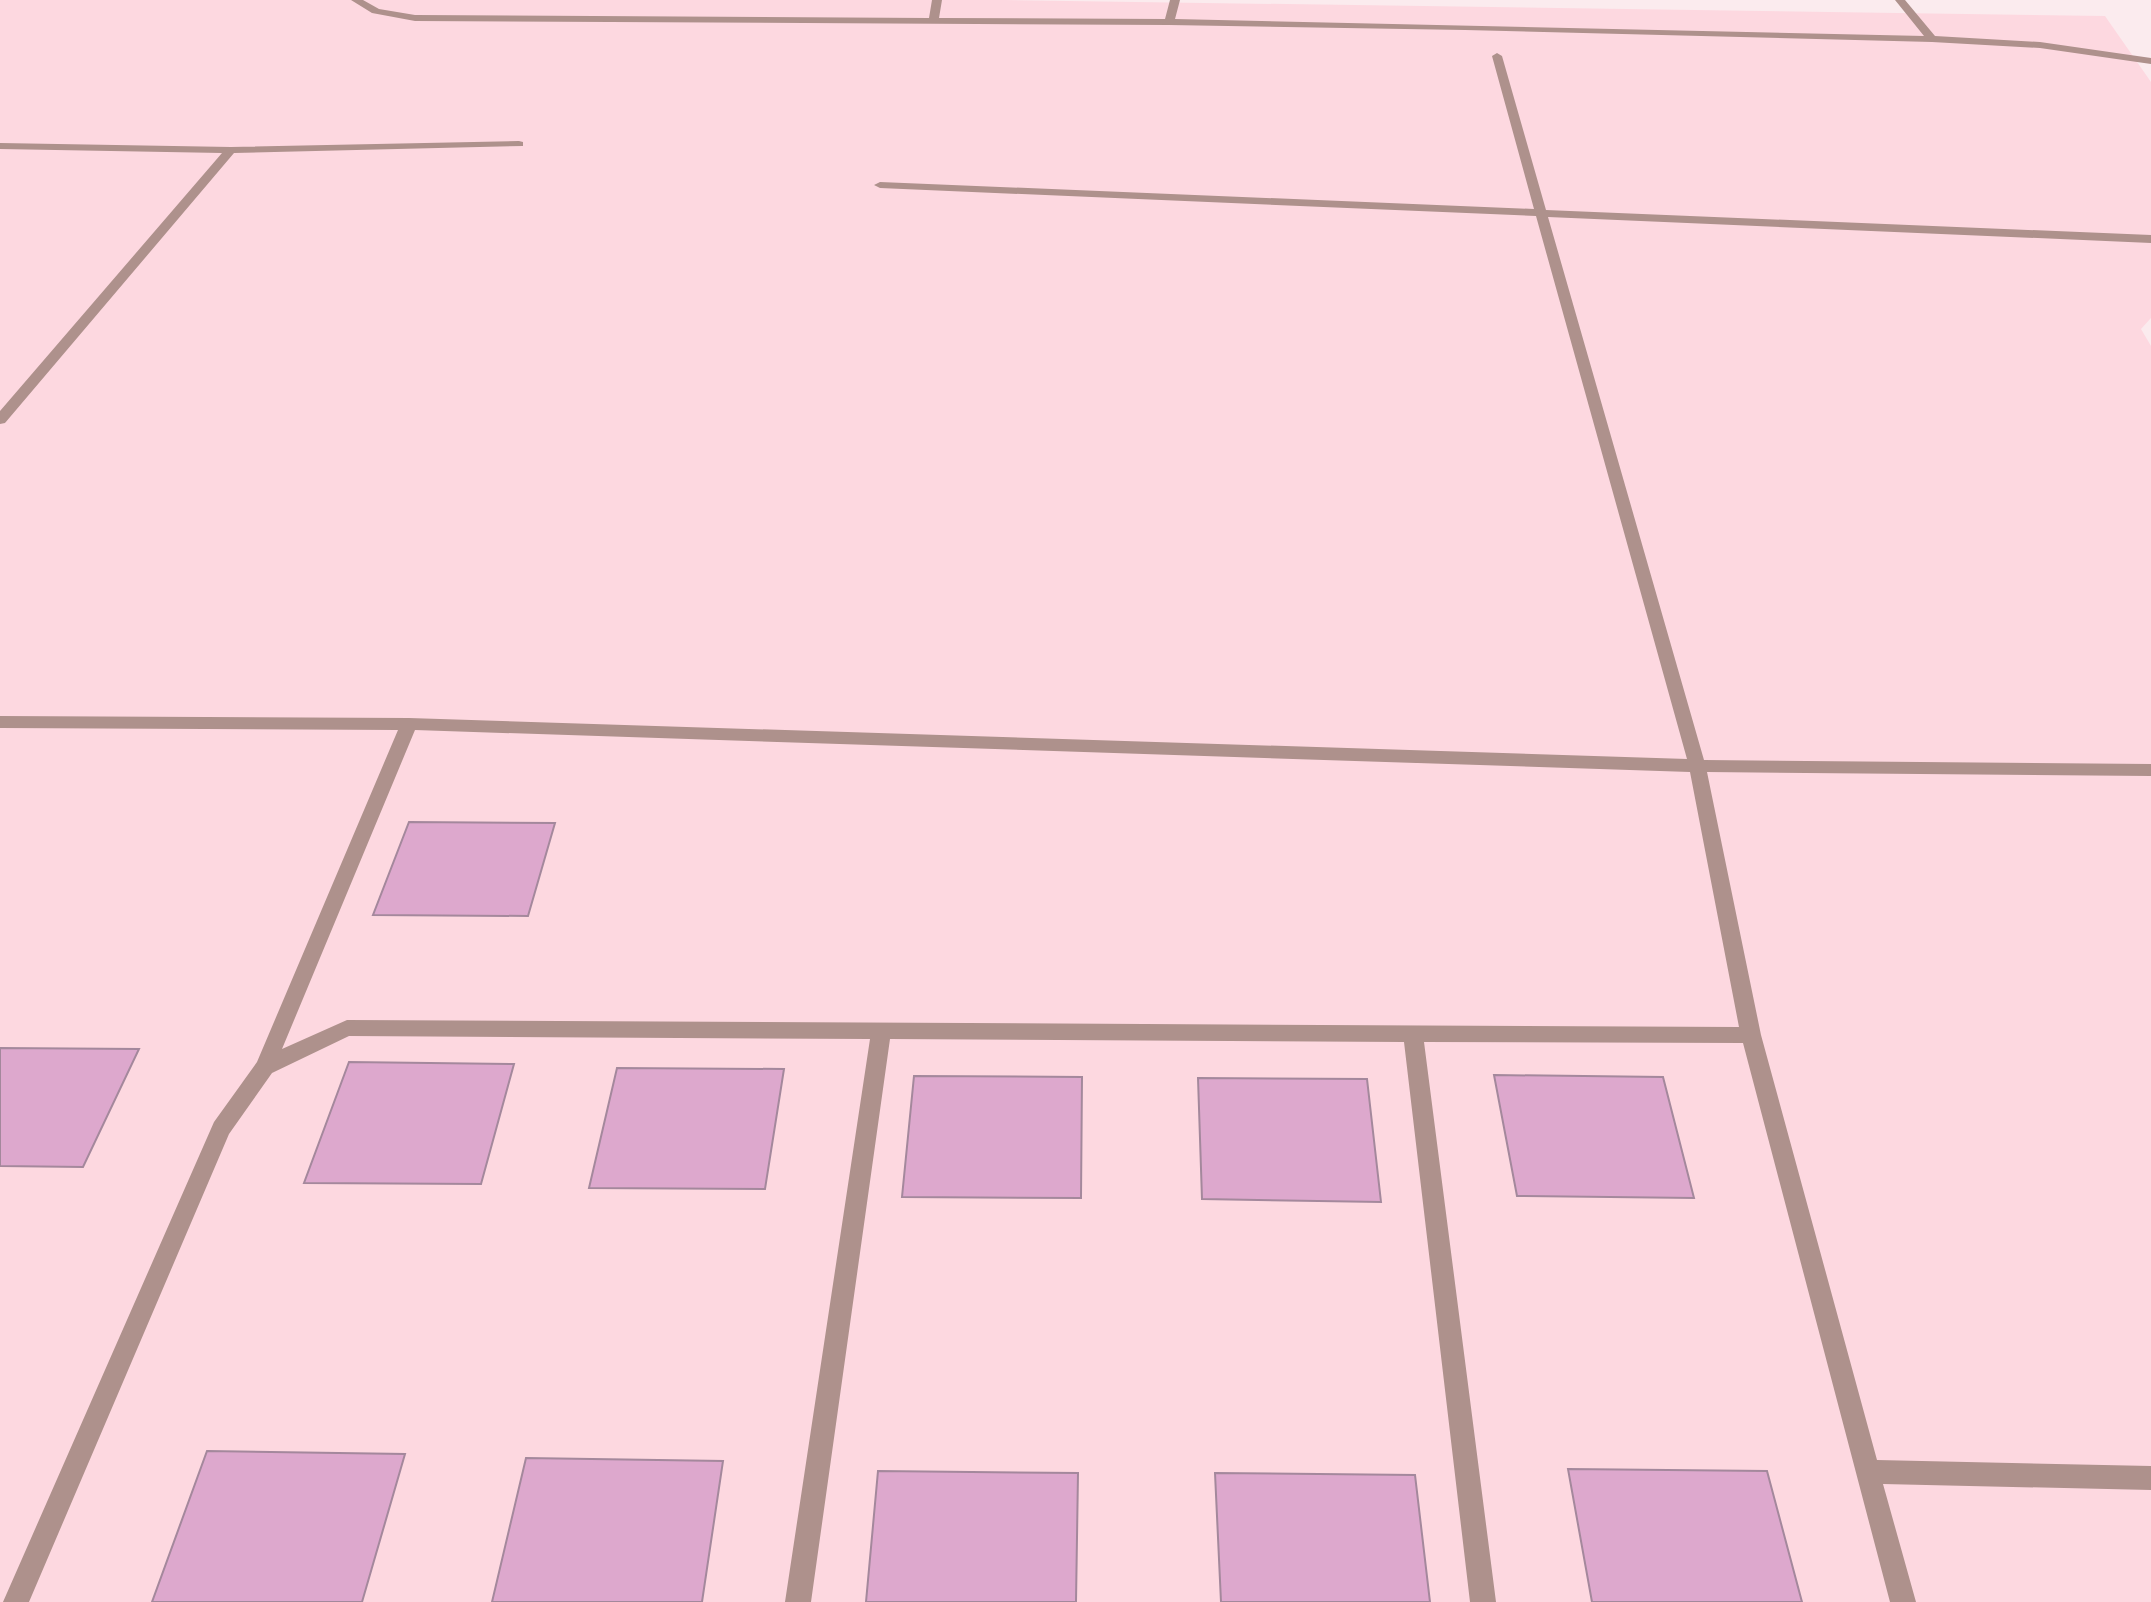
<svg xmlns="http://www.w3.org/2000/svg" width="2151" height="1602" font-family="'Roboto Condensed',sans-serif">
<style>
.built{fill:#fdd8e0}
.building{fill:#dda8cd;stroke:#a4889c;stroke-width:2}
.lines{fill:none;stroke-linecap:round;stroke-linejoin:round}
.minor{fill:#ae918c;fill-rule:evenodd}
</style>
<rect width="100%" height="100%" fill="#fbebee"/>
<polygon class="built" points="0,0 1005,0 2105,16 2151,82 2151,318 2141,329 2151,346 2151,1602 0,1602"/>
<g class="building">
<polygon points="409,822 555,823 528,916 373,915"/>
<polygon points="0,1048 139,1049 83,1167 0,1166"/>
<polygon points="349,1062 514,1064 481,1184 304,1183"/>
<polygon points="617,1068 784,1069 765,1189 589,1188"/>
<polygon points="1494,1075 1663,1077 1694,1198 1517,1196"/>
<polygon points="914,1076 1082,1077 1081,1198 902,1197"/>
<polygon points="1198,1078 1367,1079 1381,1202 1202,1199"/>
<polygon points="207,1451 405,1454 362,1602 152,1602"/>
<polygon points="526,1458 723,1461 702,1602 492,1602"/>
<polygon points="1568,1469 1767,1471 1802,1602 1592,1602"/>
<polygon points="878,1471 1078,1473 1076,1602 866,1602"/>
<polygon points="1215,1473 1415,1475 1430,1602 1221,1602"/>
</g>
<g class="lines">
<g class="minor">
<polygon points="351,0 363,0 379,9 415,15 929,18 932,0 942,0 939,18 1165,19 1170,0 1180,0 1175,19 1924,36 1895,0 1905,0 1935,36 2040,42 2151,58 2151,64 2040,48 1932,42 1465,30 1169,25 415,21 372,13"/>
<path d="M1497,53L1502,56L1546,210L2151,235V243L1548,217L1704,760L2151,764V776L1707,772L1761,1035L1877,1460L2151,1466V1490L1883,1484L1916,1602H1890L1743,1043L1424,1042L1496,1602H1470L1404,1042L890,1039L811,1602H785L870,1039L349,1036L272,1073L229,1134L29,1602H3L214,1122L257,1062L398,730L0,728V716L409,718L1687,759L1536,216L880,188L874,185L880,182L1534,209L1492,56ZM415,730L1690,772L1739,1027L347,1020L282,1049Z"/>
<polygon points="519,141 523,142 523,146 234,153 5,423 0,424 0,411 222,153 0,149 0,143 231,147"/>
</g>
</g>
</svg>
